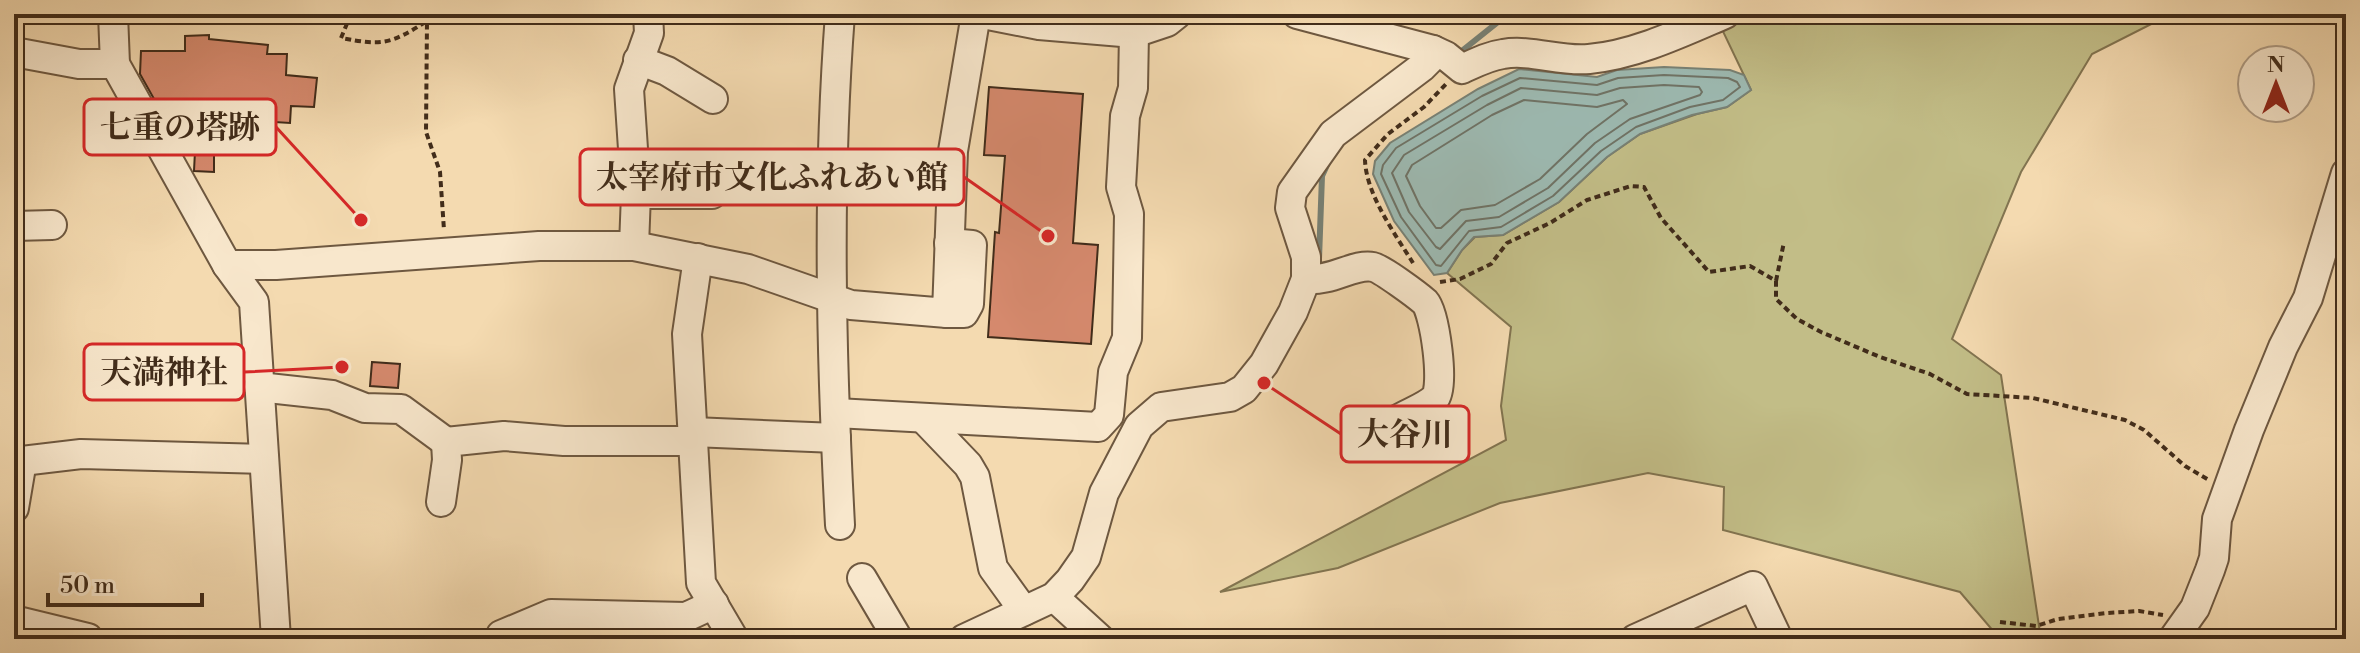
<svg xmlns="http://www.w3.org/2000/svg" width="2360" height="653" font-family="'Libre Bodoni','Noto Serif JP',serif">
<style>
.green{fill:#c2bd87;stroke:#827450;stroke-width:2}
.water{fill:#9dbab2;stroke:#788175;stroke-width:2}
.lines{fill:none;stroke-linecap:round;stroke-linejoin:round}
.shore{stroke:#6f7366;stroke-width:2}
.stream{stroke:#788175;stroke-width:6}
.building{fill:#d5896d;stroke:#412c1a;stroke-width:2}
.minor-casing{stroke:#6e5840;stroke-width:32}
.path{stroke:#412c1a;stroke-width:4;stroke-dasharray:6 4;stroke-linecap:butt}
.minor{stroke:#f8e7cc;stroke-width:28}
.leader{fill:none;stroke:#d62828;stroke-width:3}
.callout-dot{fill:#d62828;stroke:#f8e7cc;stroke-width:3}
.callout{fill:#f8e7cc;stroke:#d62828;stroke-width:3}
.callout-label{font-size:32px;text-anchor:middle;font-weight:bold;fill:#412c1a}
</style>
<rect width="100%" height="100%" fill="#f4dab0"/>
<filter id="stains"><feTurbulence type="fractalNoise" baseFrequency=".0025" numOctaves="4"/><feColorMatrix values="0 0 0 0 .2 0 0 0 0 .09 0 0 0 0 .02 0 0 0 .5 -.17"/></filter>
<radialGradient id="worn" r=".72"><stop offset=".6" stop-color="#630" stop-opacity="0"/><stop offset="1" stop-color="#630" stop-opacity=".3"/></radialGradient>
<polygon class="green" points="1724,14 2171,14 2092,54 2021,172 1952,339 2001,375 2041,639 2000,639 1960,592 1723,530 1724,487 1648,473 1500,503 1338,568 1220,592 1506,440 1501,406 1511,327 1447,273 1462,250 1475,237 1503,235 1559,202 1607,157 1640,134 1697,114 1727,107 1751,90 1718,21"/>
<polygon class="water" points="1664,67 1730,70 1744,75 1751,90 1727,107 1692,115 1640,134 1607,157 1559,202 1503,235 1474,237 1462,250 1447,273 1434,275 1394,221 1373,174 1375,161 1390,143 1478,89 1519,69 1597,77 1617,70"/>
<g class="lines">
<g class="shore">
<polygon points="1664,75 1728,78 1737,82 1740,87 1723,100 1690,107 1636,127 1601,151 1553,196 1501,227 1469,231 1441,266 1436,265 1401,217 1381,174 1383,165 1396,148 1482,96 1520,78 1597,85 1618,78"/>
<polygon points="1664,85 1699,87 1702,92 1700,95 1630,119 1595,143 1548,188 1499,217 1466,221 1440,249 1436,247 1409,212 1392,173 1404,155 1487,105 1521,88 1597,95 1620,88"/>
<polygon points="1524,100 1597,107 1623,100 1627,104 1587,134 1540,179 1495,205 1461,210 1441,228 1436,228 1420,206 1406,176 1412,165 1492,115"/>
</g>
<g class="stream">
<polyline points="1458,54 1508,14"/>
<polyline points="1319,259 1322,176 1328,163"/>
</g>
</g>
<g class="building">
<polygon points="209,35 209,39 268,45 267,54 287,54 286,75 317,78 314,107 291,106 290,123 182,116 183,107 158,106 140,74 141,51 185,51 185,36"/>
<polygon points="989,87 1083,94 1073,243 1098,245 1091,344 988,337 995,232 999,233 1005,156 984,155"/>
<polygon points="195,151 214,152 214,172 194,171"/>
<polygon points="372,362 400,364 398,388 370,386"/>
</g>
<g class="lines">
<defs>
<g id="minor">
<polyline points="113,14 115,64 227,265 254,302 276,639"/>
<path d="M840,14C827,184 831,355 840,525"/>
<polyline points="983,14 1039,25 1134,33 1167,22 1177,14"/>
<path d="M1297,14L1433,50L1446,56L1462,69C1475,63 1488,56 1503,54C1531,49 1560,62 1589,59C1635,55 1683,32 1725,14"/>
<polyline points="14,52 79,64 115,64"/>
<polyline points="638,60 667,71 713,99"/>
<polyline points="636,194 712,194"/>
<polyline points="14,226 52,225"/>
<polyline points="634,246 636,194 629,89 649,33 648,14"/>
<polyline points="698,258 687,334 701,583 734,639"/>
<polyline points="227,265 276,265 539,246 634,246 748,269 851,305 947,313 953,151 976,14"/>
<path d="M1306,279C1331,282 1355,263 1373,267C1382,269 1417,295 1425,302C1435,313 1445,388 1435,398C1426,407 1408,413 1397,420"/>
<polyline points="947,313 964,313 969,304 972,245 949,243"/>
<polyline points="259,387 332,395 365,408 401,409 446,442"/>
<polyline points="836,413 1098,427 1109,415 1113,372 1127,338 1129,214 1121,187 1125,116 1133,88 1134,33"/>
<polyline points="923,418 968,465 975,477 993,568 1024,611"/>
<polyline points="693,432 836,438"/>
<polyline points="14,458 22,461 81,454 264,459"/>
<polyline points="441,502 447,460 446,442 504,436 564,441 694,441"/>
<polyline points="14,508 22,461"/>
<polyline points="862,578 898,639"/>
<polyline points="1054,597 1100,639"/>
<polyline points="14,620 88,638"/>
<polyline points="501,635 551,614 686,617 714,604"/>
<polyline points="964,639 1054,597 1070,580 1086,557 1104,493 1139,426 1161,407 1230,397 1244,389 1264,364 1293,312 1306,279 1306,257 1290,208 1292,192 1333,134 1422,67 1430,59 1433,50"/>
<polyline points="1635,639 1753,586 1778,639"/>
<polyline points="2173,639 2195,608 2210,570 2214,558 2217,519 2249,430 2283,347 2308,298 2346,173"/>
</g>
</defs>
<use href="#minor" class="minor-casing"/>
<g class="path">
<path d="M351,14L341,38C383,46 391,44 427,21"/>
<polyline points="443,14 427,21 426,132 440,172 444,230"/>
<path d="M1413,263C1395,234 1366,194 1365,160L1388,134L1424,107L1446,84"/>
<polyline points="1776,281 1784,242"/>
<polyline points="1440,282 1460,279 1491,264 1507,243 1550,223 1587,200 1631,186 1644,187 1661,218 1709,272 1750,266 1776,281 1776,299 1797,319 1821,332 1880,357 1930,374 1967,394 2033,398 2125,420 2144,430 2185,466 2209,480"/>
<polyline points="2000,622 2036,626 2058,619 2107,613 2139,611 2163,615"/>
</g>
<use href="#minor" class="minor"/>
</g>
<path class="leader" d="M361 220L276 127M1048 236L964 177M342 367L244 372M1264 383L1341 434"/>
<g class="callout-dot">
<circle cx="361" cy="220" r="8"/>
<circle cx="1048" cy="236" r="8"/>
<circle cx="342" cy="367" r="8"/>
<circle cx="1264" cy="383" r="8"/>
</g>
<g class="callout">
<rect x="84" y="99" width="192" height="56" rx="8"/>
<rect x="580" y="149" width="384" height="56" rx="8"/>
<rect x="84" y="344" width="160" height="56" rx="8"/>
<rect x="1341" y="406" width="128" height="56" rx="8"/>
</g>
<g class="callout-label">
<text x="180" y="138">七重の塔跡</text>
<text x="772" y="188">太宰府市文化ふれあい館</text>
<text x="164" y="383">天満神社</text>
<text x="1405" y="445">大谷川</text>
</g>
<rect width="2360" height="653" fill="none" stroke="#f4dab0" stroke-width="48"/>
<rect x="16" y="16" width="2328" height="621" fill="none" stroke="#412c1a" stroke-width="4"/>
<rect x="24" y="24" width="2312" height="605" fill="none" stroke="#412c1a" stroke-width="2"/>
<g transform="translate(2276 84)"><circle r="38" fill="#f8e7cc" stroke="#af9c85" stroke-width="2"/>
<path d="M0-6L14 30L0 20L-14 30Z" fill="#8f2418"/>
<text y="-12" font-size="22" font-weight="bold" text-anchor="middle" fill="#412c1a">N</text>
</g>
<path d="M48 593v12h154v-12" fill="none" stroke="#412c1a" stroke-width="4"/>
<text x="60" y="593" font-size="24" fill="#412c1a" stroke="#f8e7cc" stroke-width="6" paint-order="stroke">50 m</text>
<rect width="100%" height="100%" filter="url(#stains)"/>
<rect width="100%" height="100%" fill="url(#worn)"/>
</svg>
